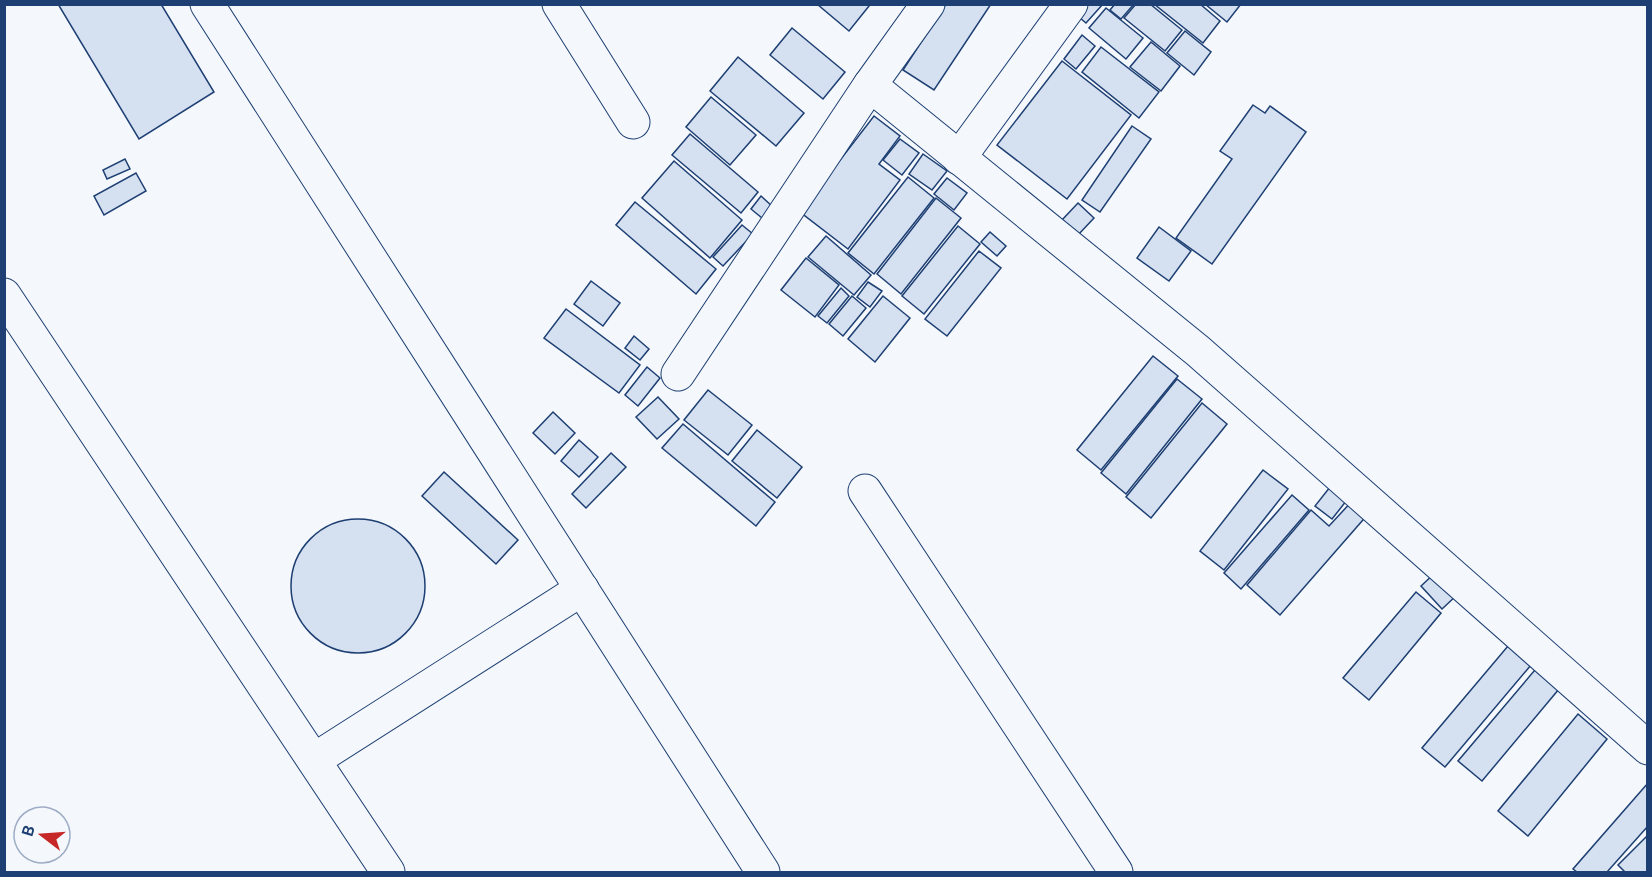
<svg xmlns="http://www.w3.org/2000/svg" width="1652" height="877" font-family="'DM Sans',sans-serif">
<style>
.building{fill:#d5e0f0;stroke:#1d3f73;stroke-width:1.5}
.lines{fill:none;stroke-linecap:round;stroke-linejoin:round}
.minor-casing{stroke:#1d3f73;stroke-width:35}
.minor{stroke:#f4f7fb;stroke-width:33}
</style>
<rect width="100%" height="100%" fill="#f4f7fb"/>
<g class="building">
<polygon points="58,4 161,4 214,92 139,139"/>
<polygon points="817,4 867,4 869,6 849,31"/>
<polygon points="946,4 991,4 934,90 903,70"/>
<polygon points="1079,4 1103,4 1086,23 1073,12"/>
<polygon points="1115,4 1134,4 1121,19 1110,10"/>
<polygon points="1136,4 1150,4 1182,30 1165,51 1124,18"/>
<polygon points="1154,4 1200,4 1220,21 1203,43"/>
<polygon points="1205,4 1241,4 1227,22"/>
<polygon points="1106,8 1143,38 1126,59 1089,28"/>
<polygon points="792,28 845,72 823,99 770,55"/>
<polygon points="1185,31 1211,52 1194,75 1167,53"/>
<polygon points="1082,35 1095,46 1076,69 1064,59"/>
<polygon points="1151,42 1180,66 1161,91 1130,67"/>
<polygon points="1101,47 1159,92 1139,118 1082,72"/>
<polygon points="738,57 804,113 776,146 710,91"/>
<polygon points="1062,61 1131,115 1067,199 997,145"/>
<polygon points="711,97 756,135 730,165 686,127"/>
<polygon points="1253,105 1265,113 1270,106 1306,132 1212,264 1176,238 1232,159 1220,151"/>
<polygon points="874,116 900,136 879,164 900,180 848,249 800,212"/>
<polygon points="1132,126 1151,139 1100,212 1082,200"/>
<polygon points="690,134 758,192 741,213 672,155"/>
<polygon points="900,139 919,153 902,175 883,160"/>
<polygon points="923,154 947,171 932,190 909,174"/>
<polygon points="125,159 130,169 107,179 103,170"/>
<polygon points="674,161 742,220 710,258 642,198"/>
<polygon points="136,173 146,191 104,215 94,196"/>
<polygon points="908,177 934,198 874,274 848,253"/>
<polygon points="947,178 967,193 954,210 934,194"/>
<polygon points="761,196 772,206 762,218 751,209"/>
<polygon points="936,198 961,218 901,294 877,274"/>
<polygon points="635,202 716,269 696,294 616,225"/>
<polygon points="1078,203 1094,218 1078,235 1062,220"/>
<polygon points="742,225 753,234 723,266 713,257"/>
<polygon points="958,226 980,244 924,314 902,296"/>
<polygon points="1159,227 1191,251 1169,281 1137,258"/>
<polygon points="990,232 1006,246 997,256 981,242"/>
<polygon points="826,236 871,275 854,295 808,257"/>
<polygon points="979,251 1001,268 947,336 925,319"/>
<polygon points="806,258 839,285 815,317 781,290"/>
<polygon points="591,281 620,303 603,326 574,304"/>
<polygon points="868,282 882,291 870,307 857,297"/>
<polygon points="841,288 849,296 827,323 818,316"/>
<polygon points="852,296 866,308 843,336 829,324"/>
<polygon points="883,296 910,318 875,362 848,339"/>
<polygon points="566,309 640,365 619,393 544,338"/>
<polygon points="634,336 649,349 640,360 625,348"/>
<polygon points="1153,356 1178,376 1101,470 1077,450"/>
<polygon points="647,367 660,378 638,406 625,395"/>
<polygon points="1177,379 1202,399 1126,494 1101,473"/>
<polygon points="708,390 752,425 728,455 684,420"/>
<polygon points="658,397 679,419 657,439 636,417"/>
<polygon points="1202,403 1227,424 1151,518 1126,497"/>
<polygon points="553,412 575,433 555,454 533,433"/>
<polygon points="683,424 775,502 756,526 662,448"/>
<polygon points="757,430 802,467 777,498 732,461"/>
<polygon points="579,440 598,457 579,477 561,461"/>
<polygon points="611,453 626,467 586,508 572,494"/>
<polygon points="1263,470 1288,489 1224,570 1200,551"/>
<polygon points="444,472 518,540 496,564 422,496"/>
<polygon points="1330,487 1347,500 1332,519 1315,506"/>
<polygon points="1292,495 1309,510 1241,589 1224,573"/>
<polygon points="1354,499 1369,513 1280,615 1247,585 1311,510 1329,526"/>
<circle cx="358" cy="586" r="67"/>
<polygon points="1437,571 1458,594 1442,609 1421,586"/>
<polygon points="1416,592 1441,613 1369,700 1343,678"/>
<polygon points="1508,646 1531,665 1445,767 1422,748"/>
<polygon points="1540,664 1564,683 1482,781 1458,761"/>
<polygon points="1578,714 1607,739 1528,836 1498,811"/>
<polygon points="1648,783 1648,826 1607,872 1577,872 1573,869"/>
<polygon points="1648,835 1648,872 1625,872 1618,865"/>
</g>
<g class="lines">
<defs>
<g id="minor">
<polyline points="207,4 763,872"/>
<polyline points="559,4 633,122"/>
<polyline points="928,4 870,85 1198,351 1648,748"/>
<polyline points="959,158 1071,4"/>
<polyline points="4,295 388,872"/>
<polyline points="678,374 870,85"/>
<polyline points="865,491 1116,872"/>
<polyline points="314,760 582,589"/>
</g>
</defs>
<use href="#minor" class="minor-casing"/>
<use href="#minor" class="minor"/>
</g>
<rect width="1652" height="877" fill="none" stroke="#1d3f73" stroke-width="12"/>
<g transform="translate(42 835) rotate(287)"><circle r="28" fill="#f4f7fb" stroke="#9eadc5" stroke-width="1.5"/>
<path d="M0-4.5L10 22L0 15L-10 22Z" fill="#c62828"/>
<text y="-9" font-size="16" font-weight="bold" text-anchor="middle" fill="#1d3f73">B</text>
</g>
</svg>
